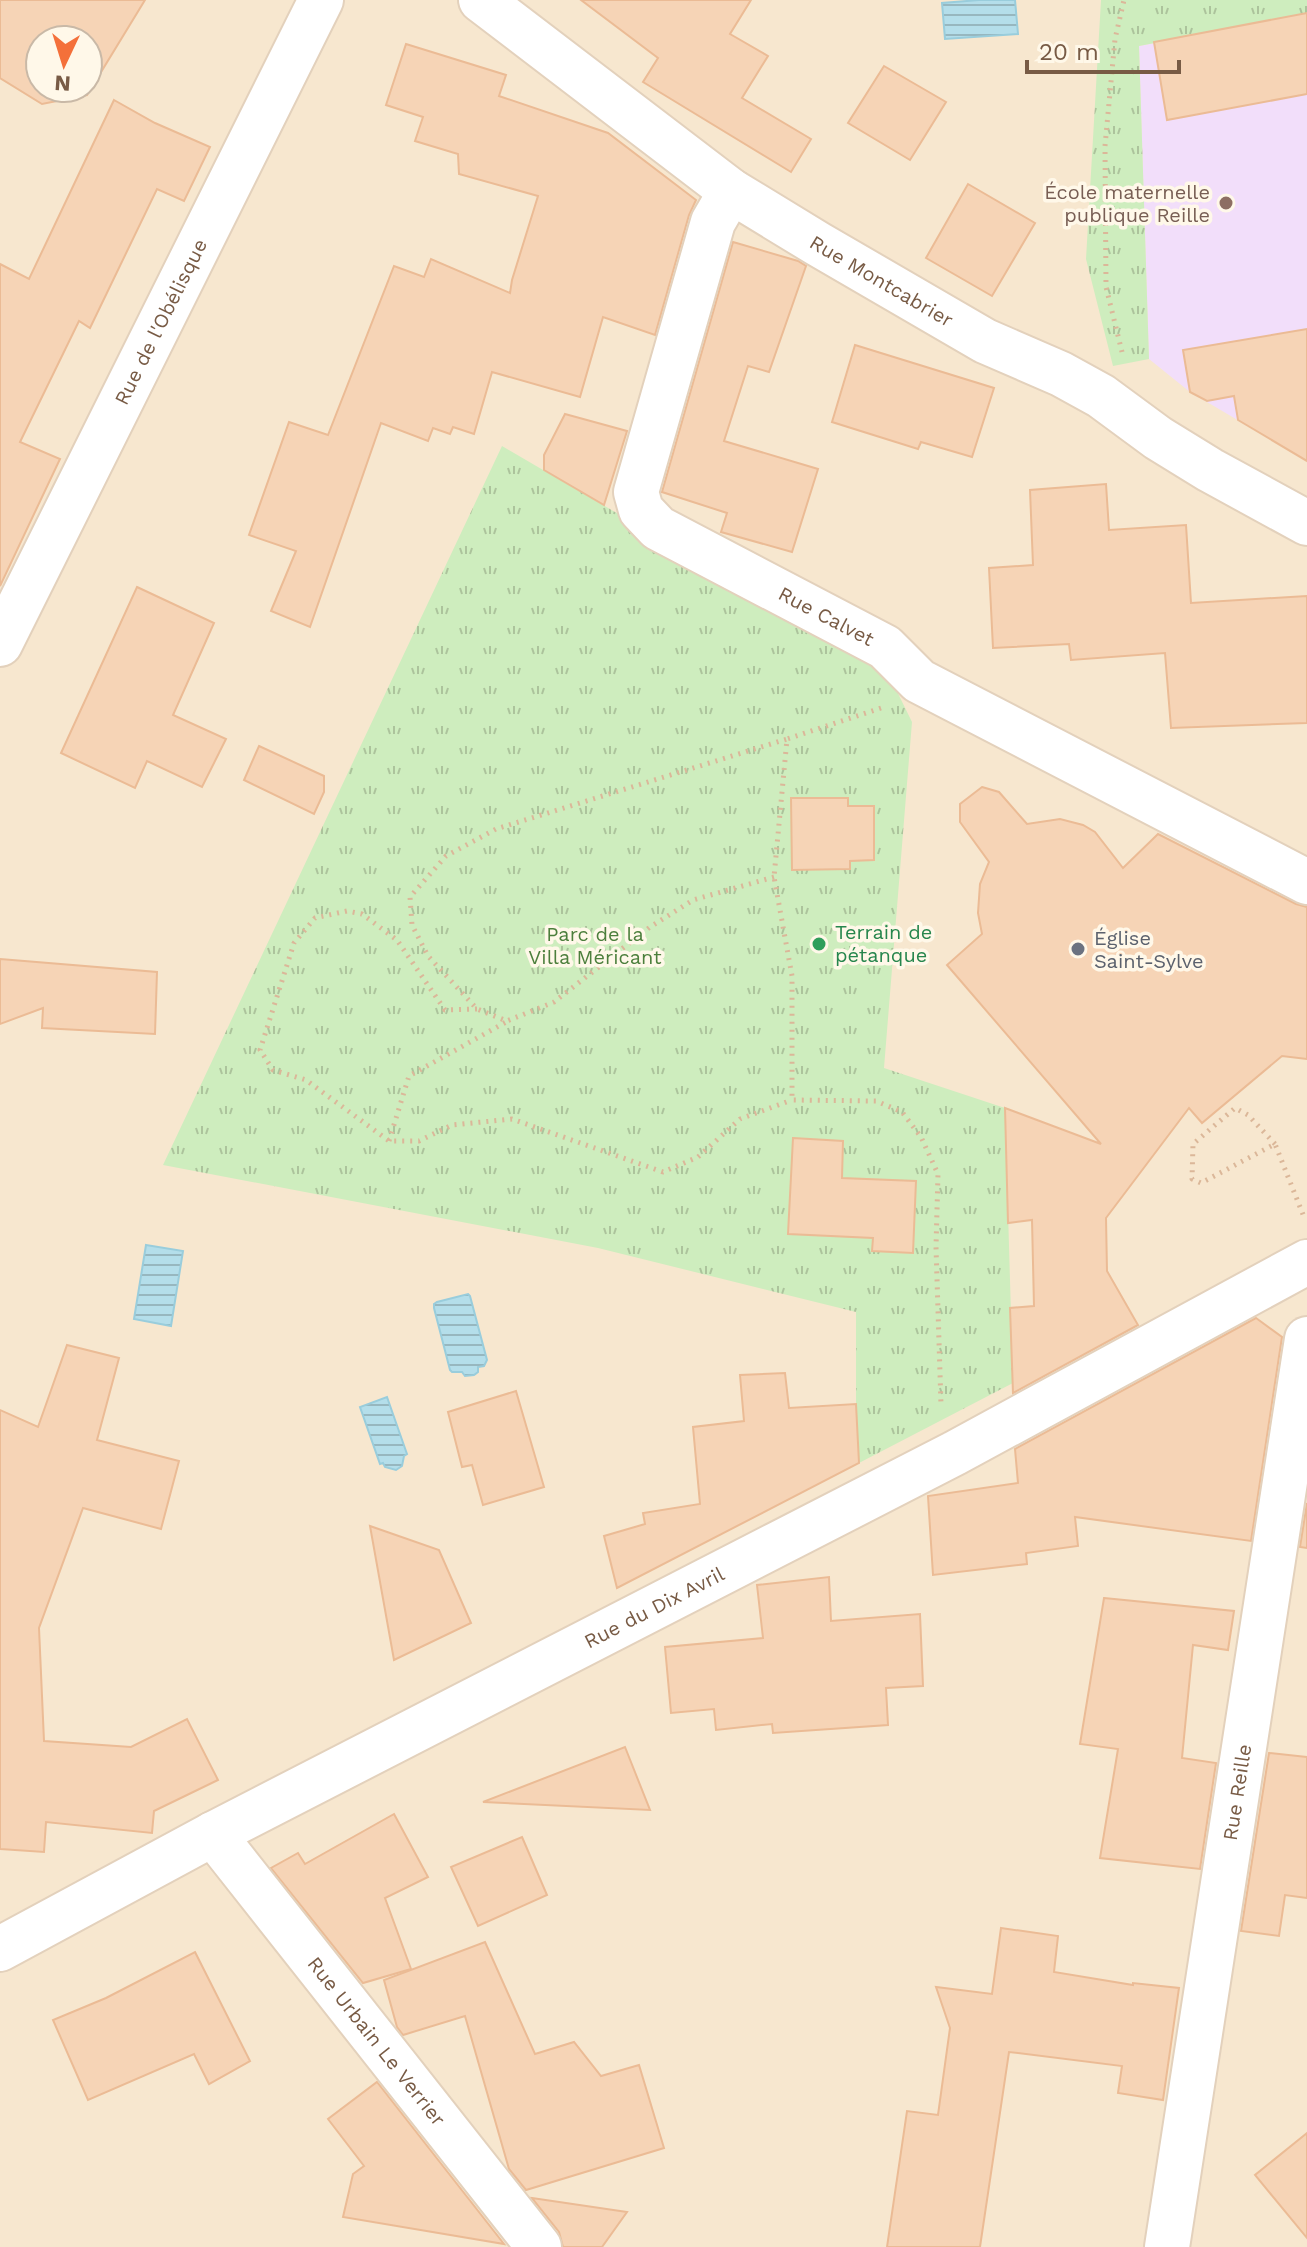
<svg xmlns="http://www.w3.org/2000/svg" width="1307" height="2247" font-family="'Work Sans',sans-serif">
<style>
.residential{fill:#f7e7cf;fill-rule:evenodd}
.education{fill:#f2defa}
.park{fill:url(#park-tufts)}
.water{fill:url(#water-rules);stroke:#99cddc;stroke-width:2}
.building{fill:#f6d4b6;stroke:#ebbb95;stroke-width:2;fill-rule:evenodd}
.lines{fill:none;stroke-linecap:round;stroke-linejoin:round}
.street-casing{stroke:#e3d1bc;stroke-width:48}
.path{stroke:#dbb799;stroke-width:5;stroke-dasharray:2 6;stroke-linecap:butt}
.street{stroke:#fff;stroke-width:44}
.education-dot{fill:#8d6e63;stroke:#fff8e9;stroke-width:3}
.leisure-dot{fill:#2e9e5b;stroke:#fff8e9;stroke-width:3}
.worship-dot{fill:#6b7280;stroke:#fff8e9;stroke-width:3}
.labels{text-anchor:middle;stroke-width:7;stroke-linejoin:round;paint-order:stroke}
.education-label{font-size:20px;fill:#785e54;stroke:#fff8e9;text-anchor:end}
.street-label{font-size:20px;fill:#785b45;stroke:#fff8e9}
.leisure-label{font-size:20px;fill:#27864d;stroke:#fff8e9;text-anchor:start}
.park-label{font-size:20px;fill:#4c7f3c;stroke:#fff8e9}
.worship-label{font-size:20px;fill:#5b616d;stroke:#fff8e9;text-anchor:start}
</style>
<defs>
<pattern id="park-tufts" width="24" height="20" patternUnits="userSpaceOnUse" patternTransform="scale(2)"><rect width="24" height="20" fill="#ceedbe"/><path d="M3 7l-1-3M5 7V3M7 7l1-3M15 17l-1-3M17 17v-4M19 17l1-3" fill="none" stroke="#acc39c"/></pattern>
<pattern id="water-rules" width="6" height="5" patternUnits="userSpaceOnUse" patternTransform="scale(2)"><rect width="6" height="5" fill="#b4deea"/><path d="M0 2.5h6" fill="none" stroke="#97b7bf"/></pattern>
</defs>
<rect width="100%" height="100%" fill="#fef5e1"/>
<path class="residential" d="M0,0H1307V2247H0ZM40,40H88V88H40Z"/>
<polygon class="education" points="1307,14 1307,461 1190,392 1149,359 1139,46"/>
<g class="park">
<polygon points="1101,0 1307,0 1307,14 1139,46 1149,359 1113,366 1086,259"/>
<polygon points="502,446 887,671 912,722 884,1068 1005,1108 1013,1383 859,1463 856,1404 856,1312 598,1248 163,1165"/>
</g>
<g class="water">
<polygon points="979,0 1015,0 1018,34 945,39 942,3"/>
<polygon points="146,1245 183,1251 171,1326 134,1319"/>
<polygon points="468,1294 470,1296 487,1360 484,1366 478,1367 478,1372 474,1375 465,1376 462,1372 452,1372 450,1370 434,1308 434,1304 437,1302"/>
<polygon points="387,1397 407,1454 404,1456 402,1466 396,1470 385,1467 383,1463 380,1464 360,1407"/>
</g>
<g class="building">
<path d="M0,0H145L87,95L42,104L0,78ZM40,40H88V88H40Z"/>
<polygon points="581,0 751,0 730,34 768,56 742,98 811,139 791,172 643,82 658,58"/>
<polygon points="1307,13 1307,94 1167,120 1154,42"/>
<polygon points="406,44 506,75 499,96 608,133 696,200 689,215 655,335 603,317 580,397 492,372 474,434 453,427 450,434 433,428 428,441 381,423 310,627 271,611 296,551 249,535 289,422 328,435 394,266 424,277 431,259 510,293 512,280 538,196 459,174 458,154 415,141 423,117 386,105"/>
<polygon points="884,66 946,102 910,160 848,123"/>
<polygon points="114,100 155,123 210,147 184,201 157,189 90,328 79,321 20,442 60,459 0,586 0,264 29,279"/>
<polygon points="968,184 1035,223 992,296 926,258"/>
<polygon points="733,242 798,261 806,266 769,372 748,366 724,441 818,469 792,552 721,532 727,513 662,492"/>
<polygon points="1307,329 1307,461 1238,420 1234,396 1207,401 1190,392 1183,350"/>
<polygon points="855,345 994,388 972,457 921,442 918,449 832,422"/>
<polygon points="565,414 627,431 604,505 544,470 544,455"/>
<polygon points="1106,484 1109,530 1186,525 1191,603 1307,596 1307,723 1171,728 1165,653 1071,660 1069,644 993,648 989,568 1033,565 1030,490"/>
<polygon points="137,587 214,623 173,715 226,739 202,787 147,761 135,788 61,753"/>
<polygon points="259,746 324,776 324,792 314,814 244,780"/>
<polygon points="982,787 999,792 1027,824 1060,819 1083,825 1095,832 1123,868 1158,834 1296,904 1307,907 1307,1059 1282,1056 1202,1123 1189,1108 1106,1218 1107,1271 1138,1325 1013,1393 1010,1308 1034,1306 1032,1220 1008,1223 1005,1108 1101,1144 947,965 982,934 978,913 980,884 989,862 960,822 960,804"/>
<polygon points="791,798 848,798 848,806 874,806 874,860 850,861 850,869 792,870"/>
<polygon points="0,959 157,972 155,1034 42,1028 43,1008 0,1024"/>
<polygon points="793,1138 843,1141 842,1178 916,1181 913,1253 872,1251 873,1238 788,1234"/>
<polygon points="1256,1318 1282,1337 1251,1541 1075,1517 1078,1546 1026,1553 1027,1564 933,1575 928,1496 1018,1483 1015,1449"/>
<polygon points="67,1345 119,1358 97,1440 179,1461 161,1529 83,1508 39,1628 44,1741 131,1747 187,1719 218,1780 154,1811 152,1833 46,1822 44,1852 0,1849 0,1410 38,1427"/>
<polygon points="785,1373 789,1408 856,1404 859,1463 617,1588 604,1536 645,1524 643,1513 700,1504 693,1427 744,1421 740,1375"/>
<polygon points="516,1391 544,1487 483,1505 472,1465 462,1467 448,1412"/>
<polygon points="1307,1503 1307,1548 1300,1547"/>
<polygon points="370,1526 439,1550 471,1623 394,1660"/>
<polygon points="829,1577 831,1621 920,1614 923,1686 886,1688 888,1725 773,1733 772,1724 716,1730 714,1709 671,1713 665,1647 763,1638 757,1585"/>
<polygon points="1104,1598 1234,1611 1228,1650 1193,1645 1182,1758 1216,1763 1200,1869 1100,1858 1118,1749 1080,1744"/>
<polygon points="625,1747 650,1810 483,1802"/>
<polygon points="1269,1753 1307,1757 1307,1898 1285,1895 1279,1936 1241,1931"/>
<polygon points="394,1814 428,1877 385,1898 411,1969 363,1983 271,1868 298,1853 305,1864"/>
<polygon points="522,1837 547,1895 478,1926 451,1867"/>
<polygon points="1001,1928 1058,1936 1054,1972 1133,1985 1133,1983 1179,1988 1163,2100 1118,2093 1122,2066 1009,2052 980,2247 887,2247 907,2111 938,2115 950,2028 936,1987 992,1994"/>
<polygon points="485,1942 535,2054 574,2042 601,2076 639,2065 664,2148 526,2190 509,2169 465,2016 403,2035 397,2027 384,1980"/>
<polygon points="195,1952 250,2061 209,2084 194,2054 88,2100 53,2020 106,1998"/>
<polygon points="377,2082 504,2244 343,2217 353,2174 364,2166 328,2119"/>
<polygon points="1307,2133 1307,2238 1255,2175"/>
<polygon points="532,2198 627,2212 602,2247 563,2247 559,2232"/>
</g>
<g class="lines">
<defs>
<g id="street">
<path id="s1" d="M481,0L731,191L818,244L985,341L1061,374L1101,396L1158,438L1210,470L1307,523"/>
<path id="s2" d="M731,191L713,222L636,492L641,510L658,528L885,647L919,681L1307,882"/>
<path id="s3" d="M0,644L321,0"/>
<path id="s4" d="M213,1834L539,2247"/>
<path id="s5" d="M0,1949L213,1834L955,1453L1307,1262"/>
<path id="s6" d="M1167,2247L1307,1339"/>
</g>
</defs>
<use href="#street" class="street-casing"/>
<g class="path">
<polyline points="1122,352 1106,287 1105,146 1115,39 1124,0"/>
<polyline points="881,708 787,739 774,877 792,976 792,1100 876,1101 902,1112 921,1137 938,1174 936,1247 941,1405"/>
<polyline points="774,877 693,900 650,927 554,1002 507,1021 477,1009 428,956 412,925 410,897 446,856 496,829 787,739"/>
<polyline points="477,1009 445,1010 397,940 362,914 347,911 315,918 294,943 260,1050 273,1070 306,1080 389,1141 419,1141 452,1125 512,1119 663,1172 698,1157 740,1119 792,1100"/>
<polyline points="389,1141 409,1076 506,1022"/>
<polyline points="1275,1144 1248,1115 1235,1108 1193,1144 1192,1179 1201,1183 1275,1144 1304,1217"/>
</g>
<use href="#street" class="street"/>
</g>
<circle class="education-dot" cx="1226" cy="203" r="8"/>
<circle class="leisure-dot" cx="819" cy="944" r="8"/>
<circle class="worship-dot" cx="1078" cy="949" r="8"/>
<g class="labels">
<g class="education-label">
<text x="1210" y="199">École maternelle<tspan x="1210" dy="23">publique Reille</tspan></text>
</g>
<g class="street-label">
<text dy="7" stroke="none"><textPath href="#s1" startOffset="490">Rue Montcabrier</textPath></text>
<text dy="7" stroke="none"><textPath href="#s3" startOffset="360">Rue de l'Obélisque</textPath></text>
<text dy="7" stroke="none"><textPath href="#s2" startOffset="550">Rue Calvet</textPath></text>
<text dy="7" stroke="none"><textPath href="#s5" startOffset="738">Rue du Dix Avril</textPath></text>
<text dy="7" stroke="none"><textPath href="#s6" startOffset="460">Rue Reille</textPath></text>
<text dy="7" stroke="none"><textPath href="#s4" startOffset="264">Rue Urbain Le Verrier</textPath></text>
</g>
<g class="leisure-label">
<text x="835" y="939">Terrain de<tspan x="835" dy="23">pétanque</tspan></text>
</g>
<g class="park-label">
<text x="595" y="941">Parc de la<tspan x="595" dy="23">Villa Méricant</tspan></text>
</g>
<g class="worship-label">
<text x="1094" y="945">Église<tspan x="1094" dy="23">Saint-Sylve</tspan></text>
</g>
</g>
<g transform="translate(64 64) rotate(184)"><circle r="38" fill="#fff8e9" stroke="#c9b9a7" stroke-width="2"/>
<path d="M0-6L14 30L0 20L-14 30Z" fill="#f4703a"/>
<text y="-12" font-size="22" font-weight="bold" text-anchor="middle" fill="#785b45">N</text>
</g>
<path d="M1027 60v12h152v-12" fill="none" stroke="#785b45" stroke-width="4"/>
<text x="1039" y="60" font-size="24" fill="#785b45" stroke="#fff8e9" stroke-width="6" paint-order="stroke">20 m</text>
</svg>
